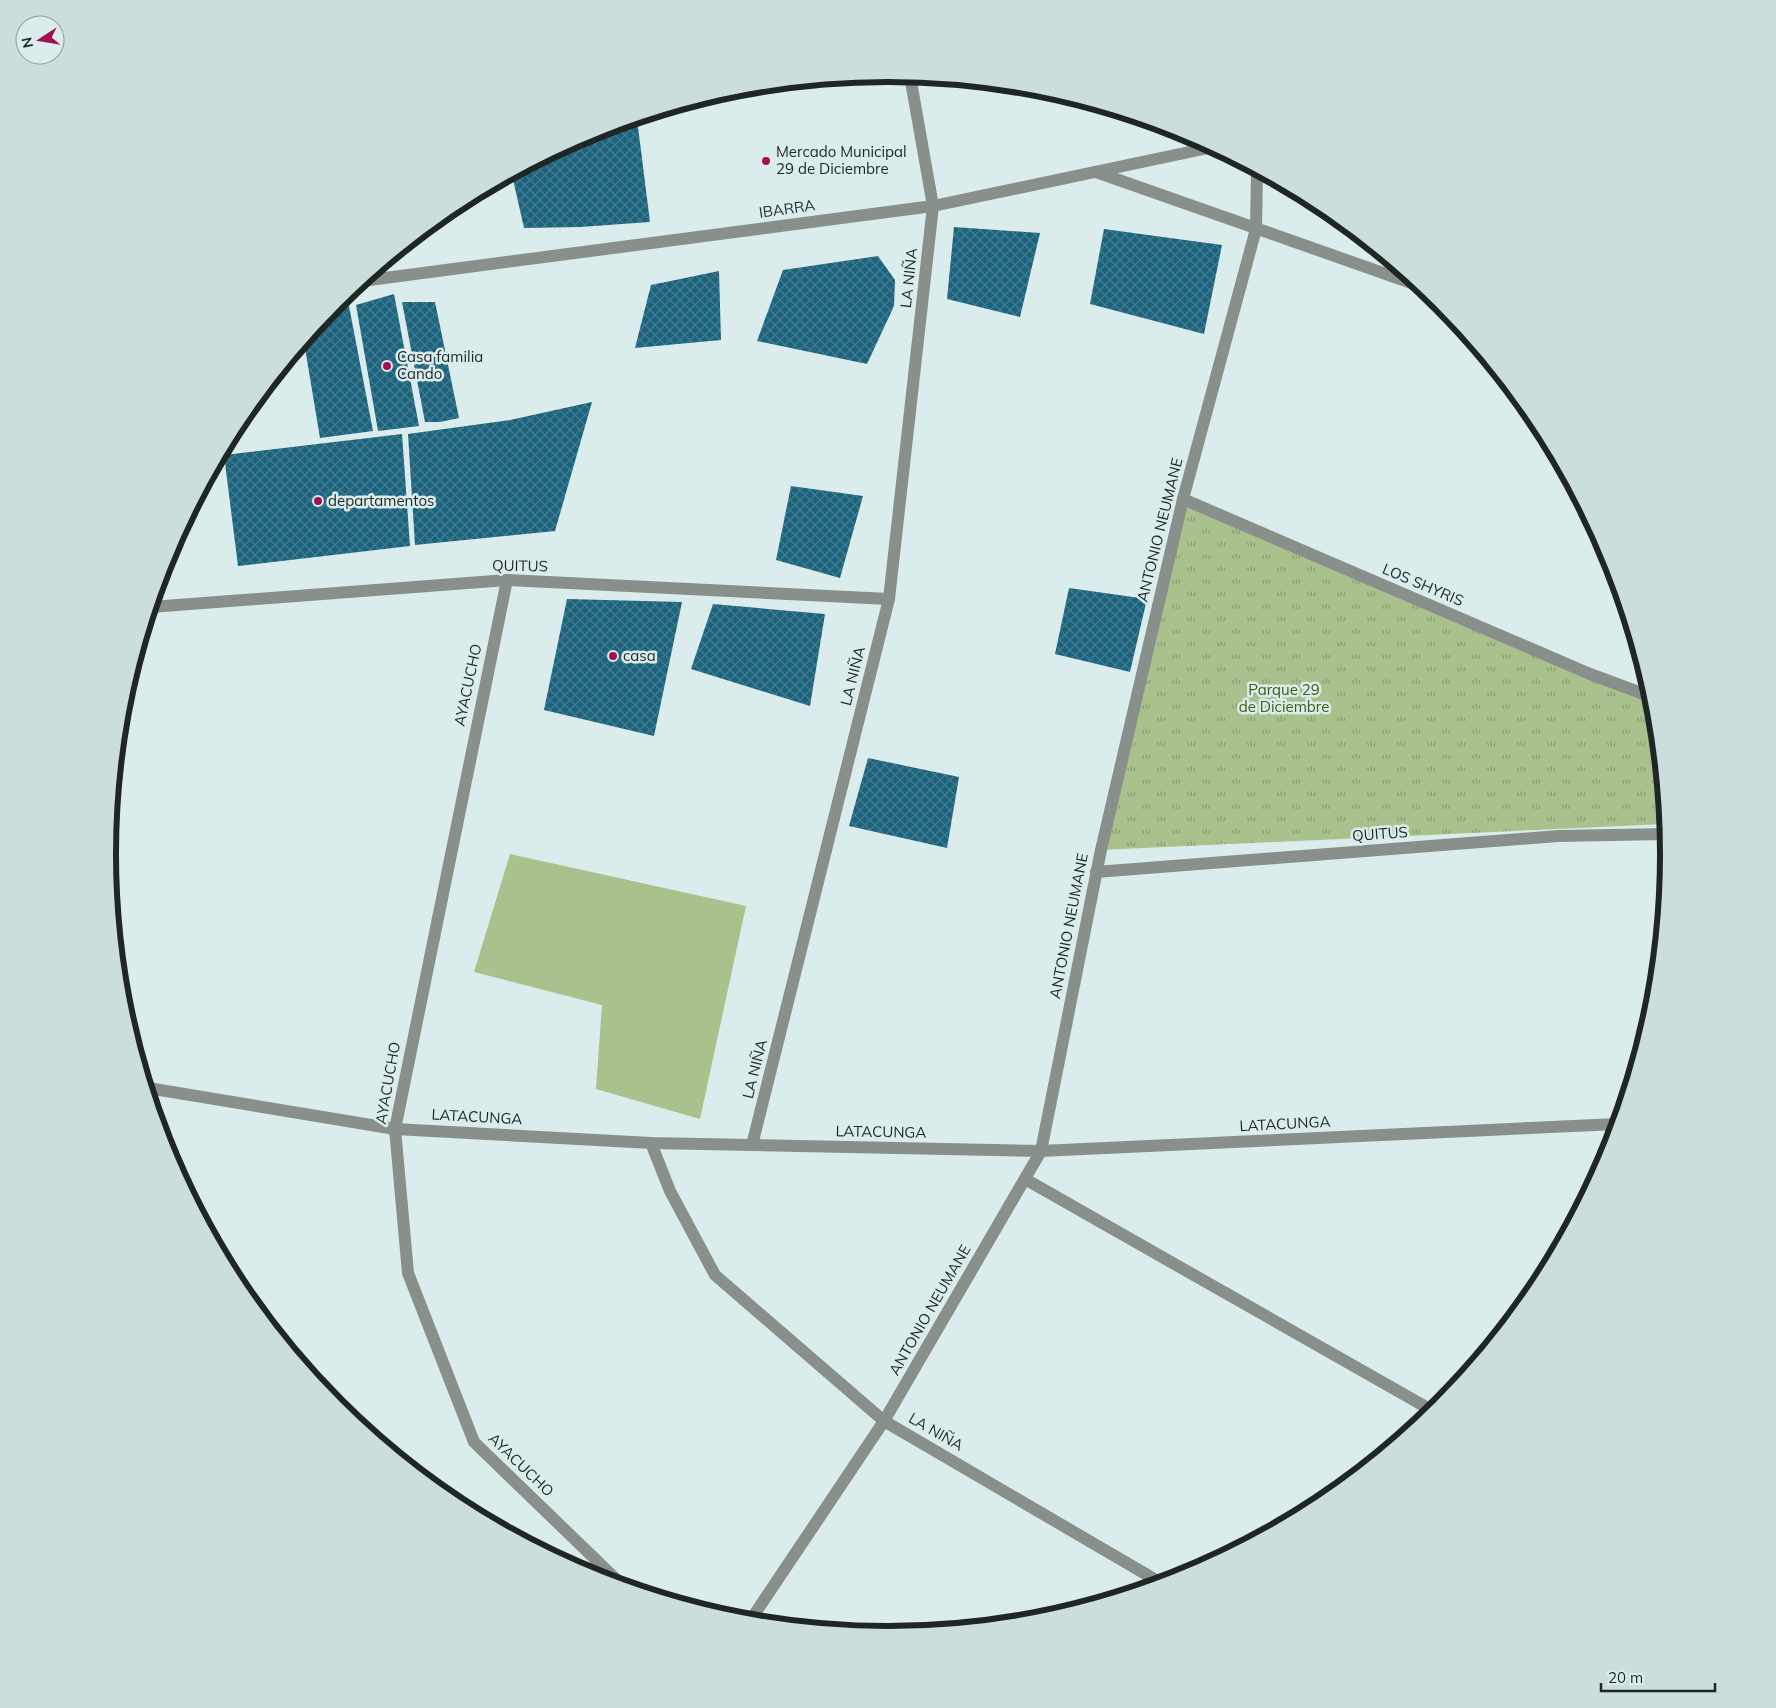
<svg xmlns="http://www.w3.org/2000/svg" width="1776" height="1708" font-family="Mulish,sans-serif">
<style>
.grass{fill:#abc18d}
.park{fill:url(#park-tufts)}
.building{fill:url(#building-cross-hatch)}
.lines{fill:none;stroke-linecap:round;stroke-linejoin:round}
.minor{stroke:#89908c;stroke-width:12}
.poi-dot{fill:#a31051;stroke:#daedec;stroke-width:2}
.labels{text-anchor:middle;stroke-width:5;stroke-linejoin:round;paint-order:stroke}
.poi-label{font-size:15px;fill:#1f2626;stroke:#daedec;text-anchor:start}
.street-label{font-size:15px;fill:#1f2626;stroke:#daedec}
.park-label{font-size:15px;fill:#425c10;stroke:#daedec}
.rim{fill:none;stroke:#1f2626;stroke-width:6}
</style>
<defs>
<pattern id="park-tufts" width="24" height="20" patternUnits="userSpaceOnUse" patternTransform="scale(1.25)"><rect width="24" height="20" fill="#abc18d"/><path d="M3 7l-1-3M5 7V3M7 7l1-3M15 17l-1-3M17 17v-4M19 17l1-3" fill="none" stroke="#8b9d73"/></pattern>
<pattern id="building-cross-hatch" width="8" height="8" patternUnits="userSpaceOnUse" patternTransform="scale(1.25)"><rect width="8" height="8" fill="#1c637e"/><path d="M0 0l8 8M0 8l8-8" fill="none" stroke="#447a8e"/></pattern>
</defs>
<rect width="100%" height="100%" fill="#daedec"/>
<polygon class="grass" points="510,854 746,906 700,1119 596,1089 602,1005 474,972"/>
<polygon class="park" points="1183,499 1653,702 1665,824 1101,850"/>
<g class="building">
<polygon points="637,119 650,222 580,227 524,228 512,175 590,133"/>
<polygon points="954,227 1040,233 1020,317 947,299"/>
<polygon points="1104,229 1222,245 1204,334 1090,304"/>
<polygon points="878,256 895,280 894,306 867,364 757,341 783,270"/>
<polygon points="719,271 721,340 635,348 651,285"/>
<polygon points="394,294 419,426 378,431 356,305"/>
<polygon points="402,302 435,302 459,418 440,422 425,422"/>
<polygon points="349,306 373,431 320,438 304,342 332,308"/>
<polygon points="592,402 555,531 415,545 408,434 510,420"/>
<polygon points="402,434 410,546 238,566 224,455"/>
<polygon points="791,486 863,496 840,578 776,560"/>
<polygon points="1069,588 1147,599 1130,672 1055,654"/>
<polygon points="567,599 682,602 654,736 544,710"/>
<polygon points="713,604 825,614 810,706 691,669"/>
<polygon points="868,758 959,777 947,848 849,826"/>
</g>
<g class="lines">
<g class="minor">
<polyline points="1096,172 1420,286"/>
<polyline points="362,281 933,206 1213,147"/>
<polyline points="1183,499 1590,674 1652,697"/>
<polyline points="507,580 395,1129 408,1273 474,1442 622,1585"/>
<polyline points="151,607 507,580 889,599"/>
<polyline points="1096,872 1558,836 1666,834"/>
<polyline points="148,1088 395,1129 651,1143 1041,1151 1617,1124"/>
<polyline points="651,1143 670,1191 715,1275 884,1421 1161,1583"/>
<polyline points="752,1145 889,599 933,206 910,76"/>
<polyline points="1025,1179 1433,1411"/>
<polyline points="750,1621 884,1421 1041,1151 1101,850 1183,499 1256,229 1257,171"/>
</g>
</g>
<g class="poi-dot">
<circle cx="766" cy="161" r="5"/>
<circle cx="387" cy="366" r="5"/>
<circle cx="318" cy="501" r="5"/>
<circle cx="613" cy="656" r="5"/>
</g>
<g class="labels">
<g class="poi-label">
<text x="776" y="157">Mercado Municipal<tspan x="776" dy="17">29 de Diciembre</tspan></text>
<text x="397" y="362">Casa familia<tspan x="397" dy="17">Cando</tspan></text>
<text x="328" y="506">departamentos</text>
<text x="623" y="661">casa</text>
</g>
<g class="street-label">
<text transform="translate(787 209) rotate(-8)" y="5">IBARRA</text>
<text transform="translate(909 278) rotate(-84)" y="5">LA NIÑA</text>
<text transform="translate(1160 530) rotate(-76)" y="5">ANTONIO NEUMANE</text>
<text transform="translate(520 566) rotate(1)" y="5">QUITUS</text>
<text transform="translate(1423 585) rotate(23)" y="5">LOS SHYRIS</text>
<text transform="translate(853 676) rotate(-76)" y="5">LA NIÑA</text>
<text transform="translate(468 685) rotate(-78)" y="5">AYACUCHO</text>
<text transform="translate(1380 834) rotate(-4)" y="5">QUITUS</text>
<text transform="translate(1069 926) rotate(-79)" y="5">ANTONIO NEUMANE</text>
<text transform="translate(755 1069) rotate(-76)" y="5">LA NIÑA</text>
<text transform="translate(388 1083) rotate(-80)" y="5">AYACUCHO</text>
<text transform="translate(477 1117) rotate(3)" y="5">LATACUNGA</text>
<text transform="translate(1285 1124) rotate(-3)" y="5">LATACUNGA</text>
<text transform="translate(881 1132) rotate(1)" y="5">LATACUNGA</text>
<text transform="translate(930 1310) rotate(-60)" y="5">ANTONIO NEUMANE</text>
<text transform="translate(936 1432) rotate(30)" y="5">LA NIÑA</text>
<text transform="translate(521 1465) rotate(44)" y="5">AYACUCHO</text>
</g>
<g class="park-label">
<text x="1284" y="695">Parque 29<tspan x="1284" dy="17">de Diciembre</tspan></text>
</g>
</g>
<path d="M0 0H1776V1708H0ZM116 854a772 772 0 1 1 1544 0a772 772 0 1 1-1544 0Z" fill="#cbdddc" fill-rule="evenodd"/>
<path class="rim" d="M116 854a772 772 0 1 1 1544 0a772 772 0 1 1-1544 0Z"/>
<g transform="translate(40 40) rotate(258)"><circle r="24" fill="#daedec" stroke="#8f9d9d"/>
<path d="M0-4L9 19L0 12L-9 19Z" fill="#a31051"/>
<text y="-8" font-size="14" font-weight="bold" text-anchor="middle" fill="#1f2626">N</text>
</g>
<path d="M1601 1683v8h114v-8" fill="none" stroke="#1f2626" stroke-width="2.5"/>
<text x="1608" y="1683" font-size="15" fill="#1f2626" stroke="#daedec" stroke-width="4" paint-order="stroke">20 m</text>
</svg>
